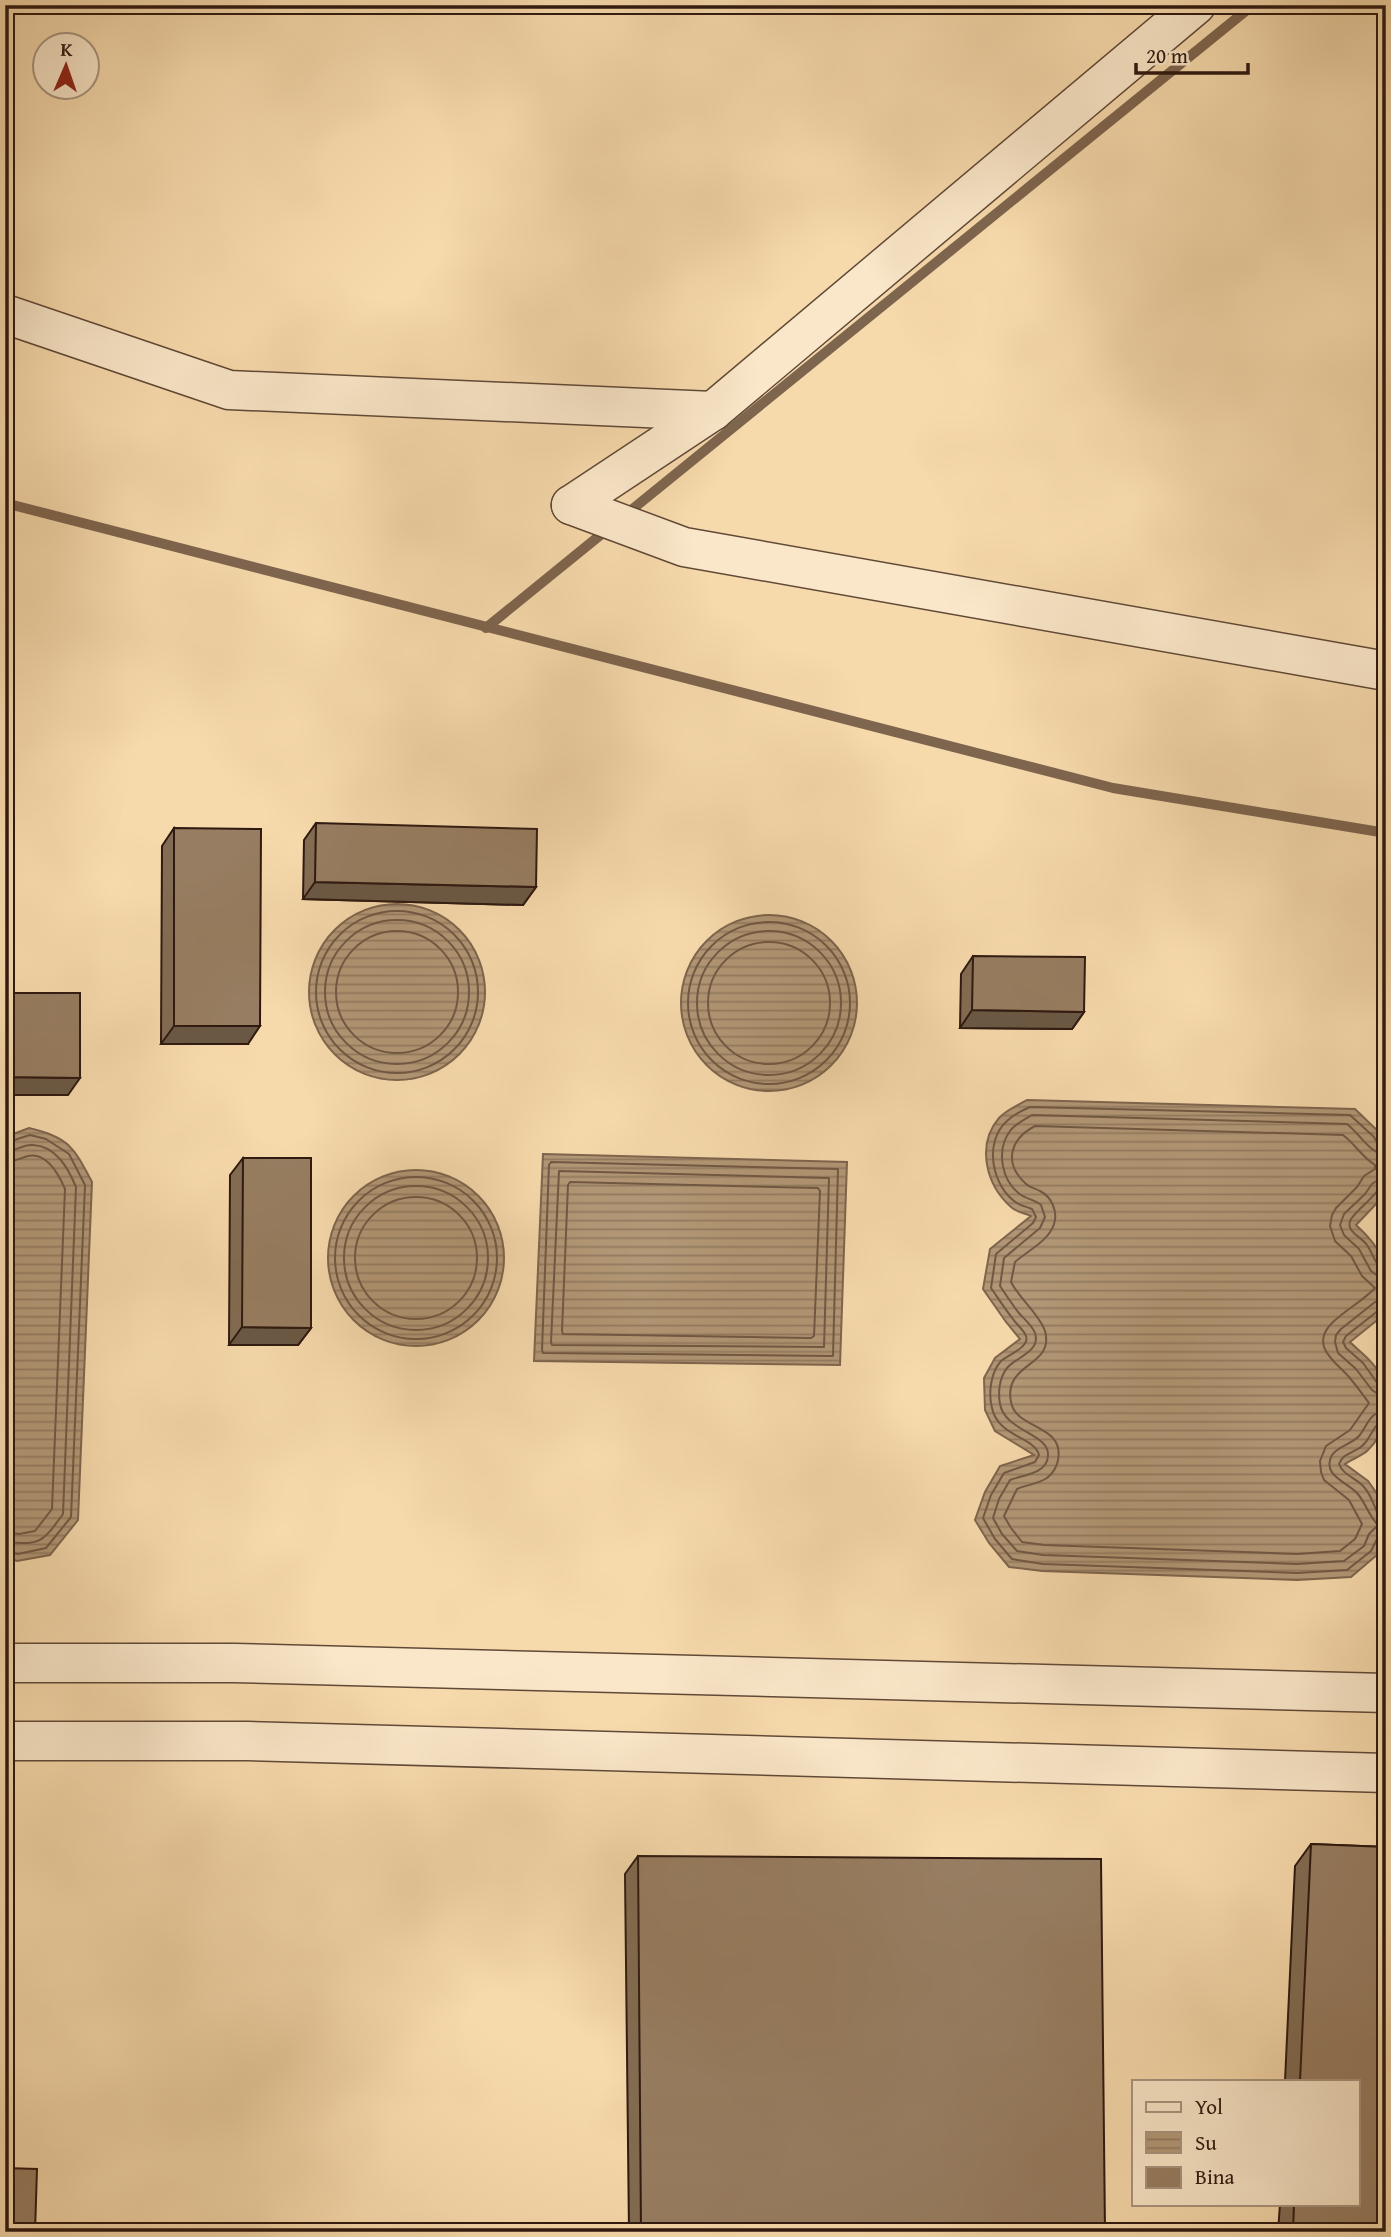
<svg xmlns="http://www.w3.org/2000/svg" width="1391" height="2237" font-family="'Gentium Book Plus',serif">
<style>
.water{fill:url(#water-rules);stroke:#7e654e;stroke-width:2}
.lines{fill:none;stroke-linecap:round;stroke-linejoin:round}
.shore{stroke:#715844;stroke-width:2}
.stream{stroke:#7e654e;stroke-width:10}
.minor-casing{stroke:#614937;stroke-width:41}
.tertiary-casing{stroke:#614937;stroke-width:41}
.minor{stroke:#fae7c9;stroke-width:38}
.tertiary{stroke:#fae7c9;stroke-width:38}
.wall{fill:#826c53;stroke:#2f1910;stroke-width:2}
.shaded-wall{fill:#6a5844;stroke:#2f1910;stroke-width:2}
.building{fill:#977d61;stroke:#2f1910;stroke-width:2}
</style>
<defs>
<pattern id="water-rules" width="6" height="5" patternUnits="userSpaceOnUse" patternTransform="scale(1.75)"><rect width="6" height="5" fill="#b39877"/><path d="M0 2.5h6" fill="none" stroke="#927b60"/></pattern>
</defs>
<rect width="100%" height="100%" fill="#f7daac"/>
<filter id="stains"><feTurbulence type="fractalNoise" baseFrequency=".00286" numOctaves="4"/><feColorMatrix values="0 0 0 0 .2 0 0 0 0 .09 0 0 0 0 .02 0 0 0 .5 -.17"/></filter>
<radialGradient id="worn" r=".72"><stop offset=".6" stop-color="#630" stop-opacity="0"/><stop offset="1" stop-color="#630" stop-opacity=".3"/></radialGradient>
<g class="water">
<circle cx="397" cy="992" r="88"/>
<circle cx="769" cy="1003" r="88"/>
<path d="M1027,1100L1355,1109L1381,1134L1386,1148V1190L1377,1203L1356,1225C1390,1256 1386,1269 1386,1313L1350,1342C1361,1353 1376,1363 1382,1379C1391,1402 1386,1433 1368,1450C1362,1456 1352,1459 1345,1464L1368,1481L1380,1498L1386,1520V1536L1377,1555L1351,1577L1297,1580L1042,1571L1009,1567L989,1543L975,1520L985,1492L1000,1466L1034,1455L995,1431L985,1410L984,1378L995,1358L1020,1339L1006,1322L983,1289L990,1249L1031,1216C1024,1213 1016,1212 1011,1207C986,1185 976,1145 999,1118C1006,1110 1018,1105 1027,1100Z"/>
<path d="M29,1128C69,1137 74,1148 92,1182L78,1520L50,1555L17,1561L5,1557V1137Z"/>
<polygon points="543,1154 847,1162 840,1365 534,1361"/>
<circle cx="416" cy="1258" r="88"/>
</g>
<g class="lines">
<g class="shore">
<circle cx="397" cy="992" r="81"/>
<circle cx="397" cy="992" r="72"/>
<circle cx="769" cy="1003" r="81"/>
<circle cx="397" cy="992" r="61"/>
<circle cx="769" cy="1003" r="72"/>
<circle cx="769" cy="1003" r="61"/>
<path d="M1035,1126L1343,1135C1355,1144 1362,1157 1375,1165V1169L1364,1176L1357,1187L1336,1208L1332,1215L1330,1226L1335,1241L1351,1256L1362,1276L1375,1288C1363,1301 1345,1310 1332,1323C1309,1346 1336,1362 1349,1377C1356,1385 1363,1395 1369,1403L1350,1430L1326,1446L1320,1461L1321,1472L1324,1480L1349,1500L1362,1524L1355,1539L1340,1551L1297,1554L1044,1545L1022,1542L1011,1528L1004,1516L1017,1489C1026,1485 1038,1484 1047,1478C1053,1473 1057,1467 1058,1460C1065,1424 1016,1430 1011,1402C1003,1362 1055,1367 1045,1331C1040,1315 1019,1298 1011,1282L1015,1262C1027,1251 1049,1241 1054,1224C1058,1212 1052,1197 1040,1191C1035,1188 1030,1188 1026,1184C1003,1163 1010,1139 1035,1126Z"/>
<polyline points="5,1143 30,1135 46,1139 69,1154 85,1185 71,1517 46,1548 18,1554 5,1551"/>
<path d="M1386,1146L1378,1144L1374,1137L1350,1115L1030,1107C1023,1110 1013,1115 1007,1121C983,1142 992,1187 1017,1203C1021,1206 1028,1207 1032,1209L1036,1217L1033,1223L996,1254L991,1288C998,1298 1005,1309 1013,1319C1016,1324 1024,1330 1026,1336C1030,1347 1008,1355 1001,1361C991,1372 988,1393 992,1408C998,1437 1035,1437 1039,1455L1035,1462L1004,1473L991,1495L983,1518L995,1539L1012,1559L1043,1564L1297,1573L1347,1570L1371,1551L1378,1537L1386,1535"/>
<path d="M5,1152C15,1151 24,1144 33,1145C56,1146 68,1168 76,1187L63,1514C42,1543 41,1545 5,1542"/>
<path d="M1386,1155C1369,1153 1360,1134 1347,1124L1032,1115C1025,1119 1015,1124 1010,1131C996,1150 1001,1181 1021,1195C1027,1199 1035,1200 1041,1205L1045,1217L1040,1228L1004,1258L1000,1286C1006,1295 1012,1304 1018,1312C1024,1319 1032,1325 1035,1333C1041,1352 1016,1357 1007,1368C999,1378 998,1393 1000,1404C1005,1432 1050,1433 1048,1456C1047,1474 1022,1475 1010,1480L999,1499L993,1518L1002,1534L1017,1551L1043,1555L1297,1564L1344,1561L1364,1546L1369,1534L1378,1525C1368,1515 1366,1503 1357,1493C1347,1482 1321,1475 1332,1455C1338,1446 1352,1444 1359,1436C1368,1425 1369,1412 1386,1411"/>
<path d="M5,1162C14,1162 20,1158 28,1156C47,1152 59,1175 65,1189L52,1509L35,1531L19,1534L5,1532"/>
<polygon points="551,1162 838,1169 833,1356 543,1353 542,1350 549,1165"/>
<polygon points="559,1171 829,1178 824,1347 552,1345 551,1342"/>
<circle cx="416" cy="1258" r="81"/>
<polyline points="1386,1179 1378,1180 1372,1184 1365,1194 1344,1214 1340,1225 1344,1235 1359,1249 1371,1271 1378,1276 1386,1277"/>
<polygon points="570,1182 818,1188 820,1191 814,1336 811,1338 563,1334 562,1331 568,1185"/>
<circle cx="416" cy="1258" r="72"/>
<path d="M1386,1187L1378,1190C1370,1201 1359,1208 1351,1219C1344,1231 1362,1237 1367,1245C1371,1251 1374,1259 1378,1265L1386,1268"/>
<circle cx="416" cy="1258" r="61"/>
<polyline points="1386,1299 1375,1302 1341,1329 1336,1335 1335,1342 1338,1353 1356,1369 1372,1390 1378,1394 1386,1395"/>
<polyline points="1386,1308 1379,1310 1346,1336 1343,1342 1346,1348 1363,1363 1378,1384 1386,1386"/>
<path d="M1386,1420C1373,1422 1372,1438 1362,1446C1354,1453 1343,1453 1339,1464C1343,1475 1356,1478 1364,1487C1371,1495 1373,1503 1377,1512L1386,1515"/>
</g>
<g class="stream">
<polyline points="5,503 1113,788 1386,833"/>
<polyline points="624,516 1253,5"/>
<polyline points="486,628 609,528"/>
</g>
<defs>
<polyline id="minor" points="713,411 1196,5"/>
<g id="tertiary">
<polyline points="5,314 229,390 713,411"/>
<polyline points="571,505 684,547 1386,671"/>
<polyline points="571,505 713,411"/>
<polyline points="5,1663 234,1663 1386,1693"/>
<polyline points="5,1741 248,1741 1386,1773"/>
</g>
</defs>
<use href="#minor" class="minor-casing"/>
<use href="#tertiary" class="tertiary-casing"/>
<use href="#minor" class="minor"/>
<use href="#tertiary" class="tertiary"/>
</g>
<g class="wall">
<polygon points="316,823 536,887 523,905 303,899 304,840"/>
<polygon points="174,828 248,1044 161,1044 162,846"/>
<polygon points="973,956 1084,1012 1072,1029 960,1028 961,974"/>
<polygon points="243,1158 311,1328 298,1345 229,1345 230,1175"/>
<polygon points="1311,1844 1386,1847 1386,2232 1278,2232 1280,2204 1358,2204 1358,2081 1285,2081 1295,1866"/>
<polygon points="638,1856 1105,2232 629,2232 625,1874"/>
</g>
<g class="shaded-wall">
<polygon points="315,882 536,887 523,905 303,899"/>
<polygon points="972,1010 1084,1012 1072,1029 960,1028"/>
<polygon points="174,1026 260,1026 248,1044 161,1044"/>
<polygon points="5,1077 80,1078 68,1095 5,1095"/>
<polygon points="242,1327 311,1328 298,1345 229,1345"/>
</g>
<g class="building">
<polygon points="316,823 537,829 536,887 315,882"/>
<polygon points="174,828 261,829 260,1026 174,1026"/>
<polygon points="973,956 1085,957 1084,1012 972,1010"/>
<polygon points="5,993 80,993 80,1078 5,1077"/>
<polygon points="243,1158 311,1158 311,1328 242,1327"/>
<polygon points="1311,1844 1386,1847 1386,2232 1293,2232 1294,2204 1358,2204 1358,2081 1300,2081"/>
<polygon points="638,1856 1101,1859 1105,2232 641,2232"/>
<polygon points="5,2168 37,2169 35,2232 5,2232"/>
</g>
<rect width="1391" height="2237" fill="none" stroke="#f7daac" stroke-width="28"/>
<rect x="7" y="7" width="1377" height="2223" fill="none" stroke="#2f1910" stroke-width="3.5"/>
<rect x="14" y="14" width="1363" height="2209" fill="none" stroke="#2f1910" stroke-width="2"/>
<rect x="1132" y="2080" width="228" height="126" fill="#fae7c9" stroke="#a9957f" stroke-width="2"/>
<rect x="1146" y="2102" width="35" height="10" fill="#fae7c9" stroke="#a9957f" stroke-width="2"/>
<text x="1195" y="2114" font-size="21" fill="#2f1910">Yol</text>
<rect x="1146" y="2132" width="35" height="21" fill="url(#water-rules)" stroke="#a9957f" stroke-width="2"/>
<text x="1195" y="2150" font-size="21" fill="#2f1910">Su</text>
<rect x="1146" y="2167" width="35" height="21" fill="#977d61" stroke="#a9957f" stroke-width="2"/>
<text x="1195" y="2184" font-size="21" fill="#2f1910">Bina</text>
<g transform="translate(66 66) rotate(2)"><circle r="33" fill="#fae7c9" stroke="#a9957f" stroke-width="2"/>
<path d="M0-5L12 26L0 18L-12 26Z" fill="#8f2418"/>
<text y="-10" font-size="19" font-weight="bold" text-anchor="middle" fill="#2f1910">K</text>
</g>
<path d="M1136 63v10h112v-10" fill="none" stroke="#2f1910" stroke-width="3.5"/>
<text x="1146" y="63" font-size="21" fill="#2f1910" stroke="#fae7c9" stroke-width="5" paint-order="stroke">20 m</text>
<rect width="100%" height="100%" filter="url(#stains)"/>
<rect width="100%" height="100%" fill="url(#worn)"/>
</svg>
